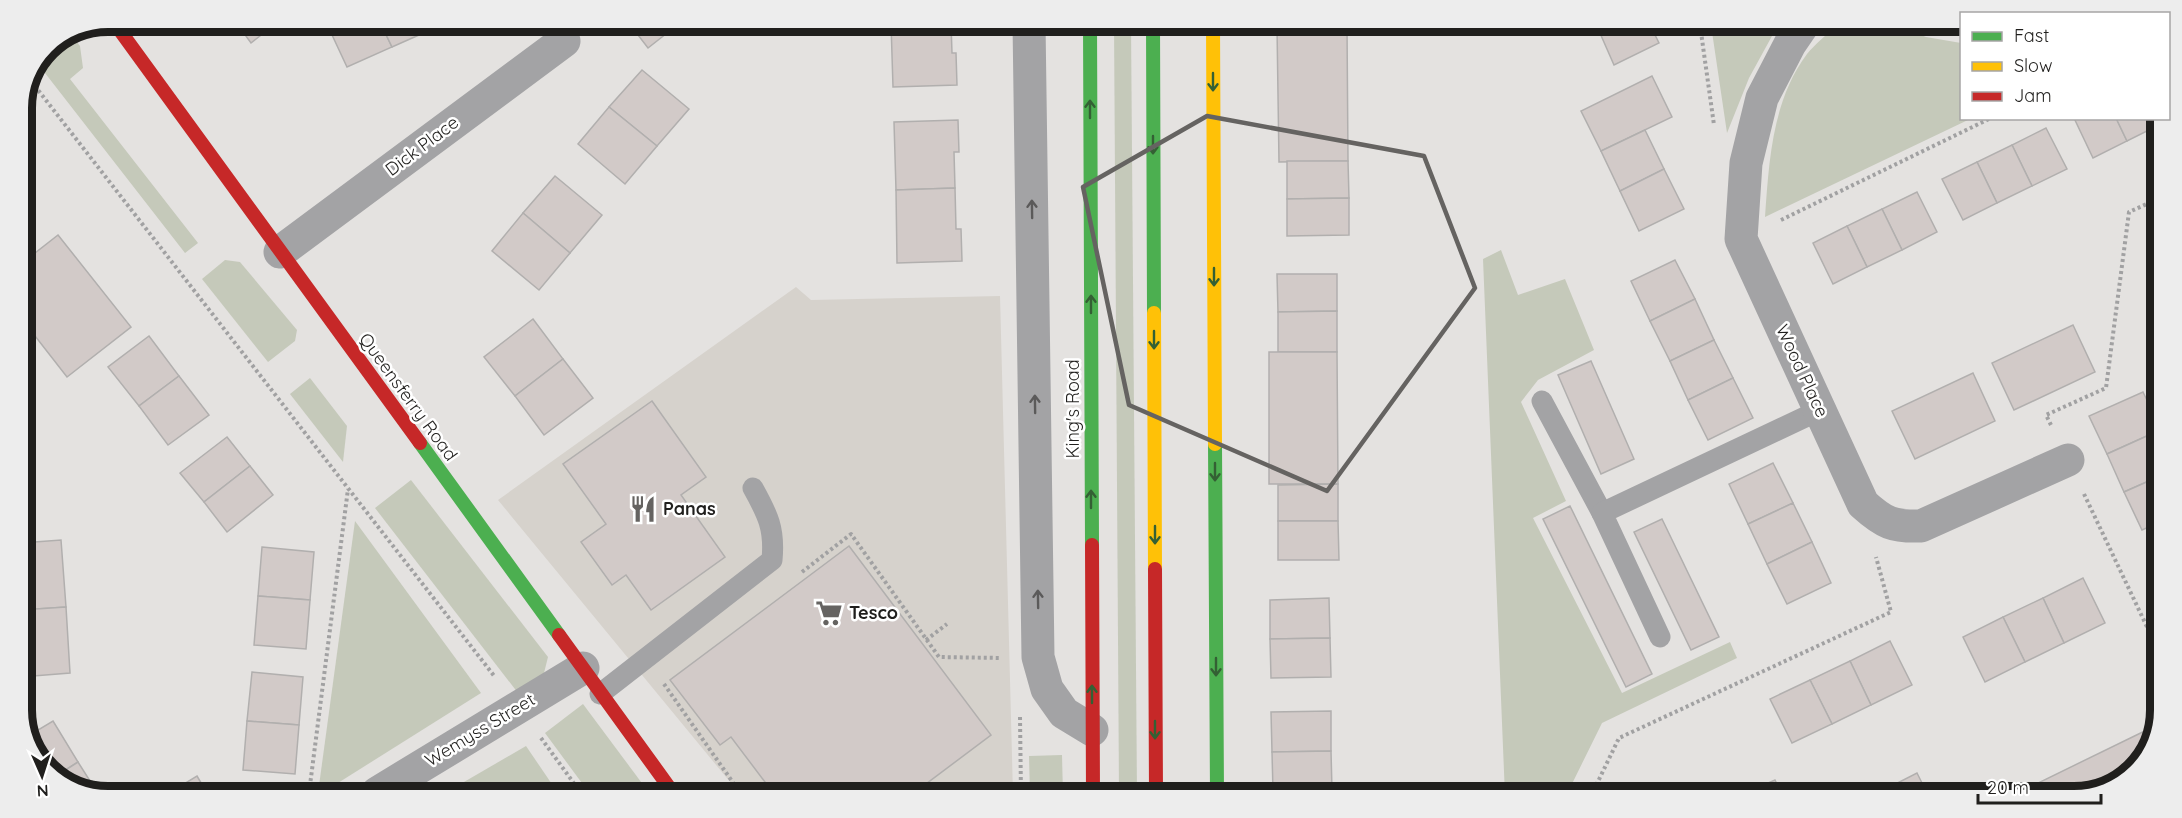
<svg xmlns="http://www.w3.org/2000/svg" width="2182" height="818" font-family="Quicksand,sans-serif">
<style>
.built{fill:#d6d2cc}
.green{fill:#c5c9ba}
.building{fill:#d2cac8;stroke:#b1afae;stroke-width:1.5}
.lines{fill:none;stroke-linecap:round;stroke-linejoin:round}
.path{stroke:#a1a1a2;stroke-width:4;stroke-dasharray:3 3;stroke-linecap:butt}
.lane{stroke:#a3a3a5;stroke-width:21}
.street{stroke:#a3a3a5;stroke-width:33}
.fast{stroke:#4caf50;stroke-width:14}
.slow{stroke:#ffc107;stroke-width:14}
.jam{stroke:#c62828;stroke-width:14}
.oneway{stroke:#346034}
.oneway2{stroke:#5b5a5a}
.marked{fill:none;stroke:#656361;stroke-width:4.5;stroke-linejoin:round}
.labels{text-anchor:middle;stroke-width:5;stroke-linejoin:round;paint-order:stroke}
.street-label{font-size:18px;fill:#201f1d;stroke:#fff}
.poi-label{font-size:18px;font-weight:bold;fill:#201f1d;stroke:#fff;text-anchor:start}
.rim{fill:none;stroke:#201f1d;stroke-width:8}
</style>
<rect width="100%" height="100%" fill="#e4e2e0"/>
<polygon class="built" points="796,287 811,300 1000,296 1013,795 740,794 498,500"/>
<g class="green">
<polygon points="1114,23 1131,23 1137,795 1119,795"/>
<polygon points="1711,25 1778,25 1749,78 1727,133"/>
<path d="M1836,25H1897L1926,37L1961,43L1962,118L1970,119L1765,217C1769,162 1772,101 1807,54C1815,44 1827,35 1836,25Z"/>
<path d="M73,37L80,46L83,68L70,79L198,243L185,253L38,64C43,53 60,38 73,37Z"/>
<polygon points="1501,250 1518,295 1565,279 1594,350 1538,380 1521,402 1566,501 1533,518 1622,693 1730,642 1737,658 1602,723 1566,796 1505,796 1483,259"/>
<polygon points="225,260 240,262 297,330 295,341 268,362 202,279"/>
<polygon points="310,378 347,426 343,462 290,394"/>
<polygon points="411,480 548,657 544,673 518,693 375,508"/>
<polygon points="355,521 481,693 322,793 318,793"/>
<polygon points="583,704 650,794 590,794 545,733"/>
<polygon points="526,746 558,793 445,793"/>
<polygon points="1062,755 1063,795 1030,795 1029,756"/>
</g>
<g class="building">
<polygon points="235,21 279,21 251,43"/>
<polygon points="326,22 380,22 392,47 347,67"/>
<polygon points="380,22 435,22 437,27 392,47"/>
<polygon points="628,22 681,22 648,48"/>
<polygon points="891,23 951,23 952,53 956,53 957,85 893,87"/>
<polygon points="1287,24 1346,24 1347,26 1287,27"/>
<polygon points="1596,24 1650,25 1659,43 1614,65"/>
<polygon points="1347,26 1348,161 1279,162 1277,27"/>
<polygon points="642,70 689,109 657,146 609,107"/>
<polygon points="1652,76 1672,117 1601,151 1581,111"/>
<polygon points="609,107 657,146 625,184 578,144"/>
<polygon points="2074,118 2116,118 2127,141 2093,158"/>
<polygon points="2116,118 2160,118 2161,124 2127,141"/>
<polygon points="958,120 959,152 954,152 955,188 896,190 894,122"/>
<polygon points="2046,128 2067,169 2032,186 2012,145"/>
<polygon points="1645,130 1664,169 1620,191 1601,151"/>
<polygon points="2012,145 2032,186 1997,203 1977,162"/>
<polygon points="1287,161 1348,161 1349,198 1287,199"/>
<polygon points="1977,162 1997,203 1963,220 1942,179"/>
<polygon points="1664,169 1684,209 1639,231 1620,191"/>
<polygon points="555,176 602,215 570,253 523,213"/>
<polygon points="955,188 956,229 961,229 962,261 897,263 896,190"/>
<polygon points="1917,192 1937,232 1902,250 1882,209"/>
<polygon points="1349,198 1349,235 1287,236 1287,199"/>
<polygon points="1882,209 1902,250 1867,267 1847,226"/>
<polygon points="523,213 570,253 539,290 492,251"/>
<polygon points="1847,226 1867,267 1833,284 1813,243"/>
<polygon points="58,235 131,327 67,377 21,318 21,264"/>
<polygon points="1675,260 1695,299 1650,321 1631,281"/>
<polygon points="1277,274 1337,274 1337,311 1278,312"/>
<polygon points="1695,299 1714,340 1670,361 1650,321"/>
<polygon points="1337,311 1337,352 1278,352 1278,312"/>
<polygon points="533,319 563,359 515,396 484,357"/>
<polygon points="2073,325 2095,372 2014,410 1992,363"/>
<polygon points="149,336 179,376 139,406 108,367"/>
<polygon points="1714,340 1733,378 1688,400 1670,361"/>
<polygon points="1269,352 1337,352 1338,484 1269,484"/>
<polygon points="563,359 593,398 544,435 515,396"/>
<polygon points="1591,361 1634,459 1601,474 1558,375"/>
<polygon points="1973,373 1995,421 1915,459 1892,411"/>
<polygon points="179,376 209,415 168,445 139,406"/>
<polygon points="1733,378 1753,418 1708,440 1688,400"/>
<polygon points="2143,392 2159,425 2158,431 2107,454 2089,416"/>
<polygon points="652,401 706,477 681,495 725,557 651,610 626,575 612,585 581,542 606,524 563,464"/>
<polygon points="2158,431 2158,477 2124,492 2107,454"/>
<polygon points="227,437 250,466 204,502 180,473"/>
<polygon points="1773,463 1793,503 1748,524 1729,484"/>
<polygon points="250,466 273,495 227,532 204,502"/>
<polygon points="2158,477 2158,523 2142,530 2124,492"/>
<polygon points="1338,484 1338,521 1278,521 1278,485"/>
<polygon points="1793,503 1812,542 1767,564 1748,524"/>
<polygon points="1570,506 1652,674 1626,687 1543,519"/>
<polygon points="1662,519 1719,637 1691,650 1634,532"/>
<polygon points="1278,521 1338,521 1339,560 1278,560"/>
<polygon points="61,540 66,607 21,610 21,543"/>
<polygon points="1812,542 1831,583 1787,604 1767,564"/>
<polygon points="849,546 991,735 922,787 927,794 774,794 731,737 720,745 670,680"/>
<polygon points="262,547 314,552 310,600 258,596"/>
<polygon points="2083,578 2105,623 2064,643 2043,598"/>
<polygon points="258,596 310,600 306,649 254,645"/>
<polygon points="1329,598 1330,638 1270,639 1270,600"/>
<polygon points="2043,598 2064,643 2025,662 2003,617"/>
<polygon points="66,607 70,673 21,677 21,610"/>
<polygon points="2003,617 2025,662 1985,682 1963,637"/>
<polygon points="1330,638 1331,677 1271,678 1270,639"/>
<polygon points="1890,641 1912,685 1871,705 1850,661"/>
<polygon points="1850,661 1871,705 1832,724 1810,680"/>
<polygon points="252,672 303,677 299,725 247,721"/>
<polygon points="1810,680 1832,724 1792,743 1770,699"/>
<polygon points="1331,711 1331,751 1272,752 1271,712"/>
<polygon points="53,721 78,762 56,776 39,763 28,736"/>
<polygon points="247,721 299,725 295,774 243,770"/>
<polygon points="2155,726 2156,739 2127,779 2075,797 2042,797 2036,784"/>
<polygon points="1331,751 1332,790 1273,791 1272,752"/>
<polygon points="78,762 97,792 79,792 56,776"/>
<polygon points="1917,773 1929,797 1870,797"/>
<polygon points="197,776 207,793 169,793"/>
<polygon points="1775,780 1783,796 1739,796"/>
</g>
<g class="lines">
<g class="path">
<polyline points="1700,25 1714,125"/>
<polyline points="31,81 495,677"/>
<polyline points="1781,220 1991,118"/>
<polyline points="2051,425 2046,415 2106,388 2129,212 2160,198"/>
<polyline points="2084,494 2157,648"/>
<polyline points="802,572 851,534 939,657 1001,658"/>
<polyline points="926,640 947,624"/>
<polyline points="664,684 741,794"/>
<polyline points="1020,717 1021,795"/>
<polyline points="541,738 581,793"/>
<polyline points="309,793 348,489"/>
<polyline points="1591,796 1619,738 1891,612 1876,557"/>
</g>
<g class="lane">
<polyline points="1542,401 1602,513"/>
<polyline points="1660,637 1602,513 1820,410"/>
<path d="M600,694L772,560C775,529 768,515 753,488"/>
</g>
<g class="street">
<polyline points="1029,23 1038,657 1047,689 1064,713 1092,730"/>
<path d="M1803,25L1790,44L1762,98L1746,163L1741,239L1863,504C1884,523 1893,527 1921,526L2068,460"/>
<polyline points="280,252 564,41"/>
<polyline points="377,793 583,668"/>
</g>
<g class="fast">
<polyline points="1090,23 1092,545"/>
<polyline points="1153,23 1154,313"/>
<polyline points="420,443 559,635"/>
<polyline points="1215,444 1217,795"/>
</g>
<g class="slow">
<polyline points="1213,24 1215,444"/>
<polyline points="1154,313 1155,569"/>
</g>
<g class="jam">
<polyline points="113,21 420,443"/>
<polyline points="1092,545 1093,795"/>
<polyline points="1155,569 1156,795"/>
<polyline points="559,635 674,794"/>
</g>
</g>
<defs><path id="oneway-shaft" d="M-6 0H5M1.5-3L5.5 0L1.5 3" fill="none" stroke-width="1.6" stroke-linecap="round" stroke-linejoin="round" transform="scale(1.5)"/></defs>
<g class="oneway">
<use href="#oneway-shaft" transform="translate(1213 82) rotate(90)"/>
<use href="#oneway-shaft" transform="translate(1090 109) rotate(-90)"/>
<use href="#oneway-shaft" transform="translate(1153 145) rotate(90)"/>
<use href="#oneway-shaft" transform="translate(1214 277) rotate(90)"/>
<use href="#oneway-shaft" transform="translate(1091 304) rotate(-90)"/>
<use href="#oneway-shaft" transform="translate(1154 340) rotate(90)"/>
<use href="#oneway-shaft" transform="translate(1215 472) rotate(90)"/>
<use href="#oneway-shaft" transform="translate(1091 499) rotate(-90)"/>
<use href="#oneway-shaft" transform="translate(1155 535) rotate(90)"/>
<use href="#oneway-shaft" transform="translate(1216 667) rotate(90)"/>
<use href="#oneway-shaft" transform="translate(1092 694) rotate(-90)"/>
<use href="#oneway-shaft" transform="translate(1155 730) rotate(90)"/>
</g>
<g class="oneway2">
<use href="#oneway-shaft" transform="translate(1032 209) rotate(-91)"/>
<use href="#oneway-shaft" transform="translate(1035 404) rotate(-91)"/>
<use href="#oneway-shaft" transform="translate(1038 599) rotate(-91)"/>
</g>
<path class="marked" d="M1207,116L1424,156L1475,288L1327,491L1129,405L1083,187Z"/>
<defs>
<symbol id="restaurant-bare" viewBox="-9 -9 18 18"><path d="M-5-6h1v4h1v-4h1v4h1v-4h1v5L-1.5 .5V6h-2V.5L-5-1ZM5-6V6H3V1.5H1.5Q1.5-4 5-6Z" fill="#656361" stroke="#fff" stroke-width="2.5" paint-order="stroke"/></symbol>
<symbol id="supermarket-bare" viewBox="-9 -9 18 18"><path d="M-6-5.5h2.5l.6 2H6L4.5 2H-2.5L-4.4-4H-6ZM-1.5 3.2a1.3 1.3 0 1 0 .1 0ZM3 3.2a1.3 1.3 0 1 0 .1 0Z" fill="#656361" stroke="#fff" stroke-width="2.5" paint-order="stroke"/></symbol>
</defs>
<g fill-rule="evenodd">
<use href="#restaurant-bare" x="624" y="490" width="38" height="38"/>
<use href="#supermarket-bare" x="810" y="594" width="38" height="38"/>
</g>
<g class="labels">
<g class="street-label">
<text transform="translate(422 146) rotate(-37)" y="6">Dick Place</text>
<text transform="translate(1802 371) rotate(65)" y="6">Wood Place</text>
<text transform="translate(408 397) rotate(54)" y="6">Queensferry Road</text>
<text transform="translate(1073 409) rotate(-90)" y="6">King's Road</text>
<text transform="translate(480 730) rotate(-31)" y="6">Wemyss Street</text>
</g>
<g class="poi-label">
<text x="663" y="515">Panas</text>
<text x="849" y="619">Tesco</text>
</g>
</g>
<path d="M0 0H2182V818H0ZM108 32H2074A76 76 0 0 1 2150 108V710A76 76 0 0 1 2074 786H108A76 76 0 0 1 32 710V108A76 76 0 0 1 108 32Z" fill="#ededed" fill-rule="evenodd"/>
<path class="rim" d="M108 32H2074A76 76 0 0 1 2150 108V710A76 76 0 0 1 2074 786H108A76 76 0 0 1 32 710V108A76 76 0 0 1 108 32Z"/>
<rect x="1960" y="12" width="210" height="108" fill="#ffffff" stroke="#a6a5a5" stroke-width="1.5"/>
<rect x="1972" y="32" width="30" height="9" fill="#4caf50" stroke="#a6a5a5" stroke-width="1.5"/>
<text x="2014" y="42" font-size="18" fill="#201f1d">Fast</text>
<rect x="1972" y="62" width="30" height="9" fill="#ffc107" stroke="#a6a5a5" stroke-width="1.5"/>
<text x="2014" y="72" font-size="18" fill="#201f1d">Slow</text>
<rect x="1972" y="92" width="30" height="9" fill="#c62828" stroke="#a6a5a5" stroke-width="1.5"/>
<text x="2014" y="102" font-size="18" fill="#201f1d">Jam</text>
<g transform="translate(42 776) rotate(177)" stroke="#ffffff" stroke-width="4.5" paint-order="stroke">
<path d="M0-4.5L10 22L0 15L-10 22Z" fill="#201f1d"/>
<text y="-9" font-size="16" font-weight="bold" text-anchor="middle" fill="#201f1d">N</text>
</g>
<path d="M1978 794v9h123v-9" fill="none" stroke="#201f1d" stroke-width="3"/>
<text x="1987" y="794" font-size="18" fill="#201f1d" stroke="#ffffff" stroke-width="4.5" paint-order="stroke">20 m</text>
</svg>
